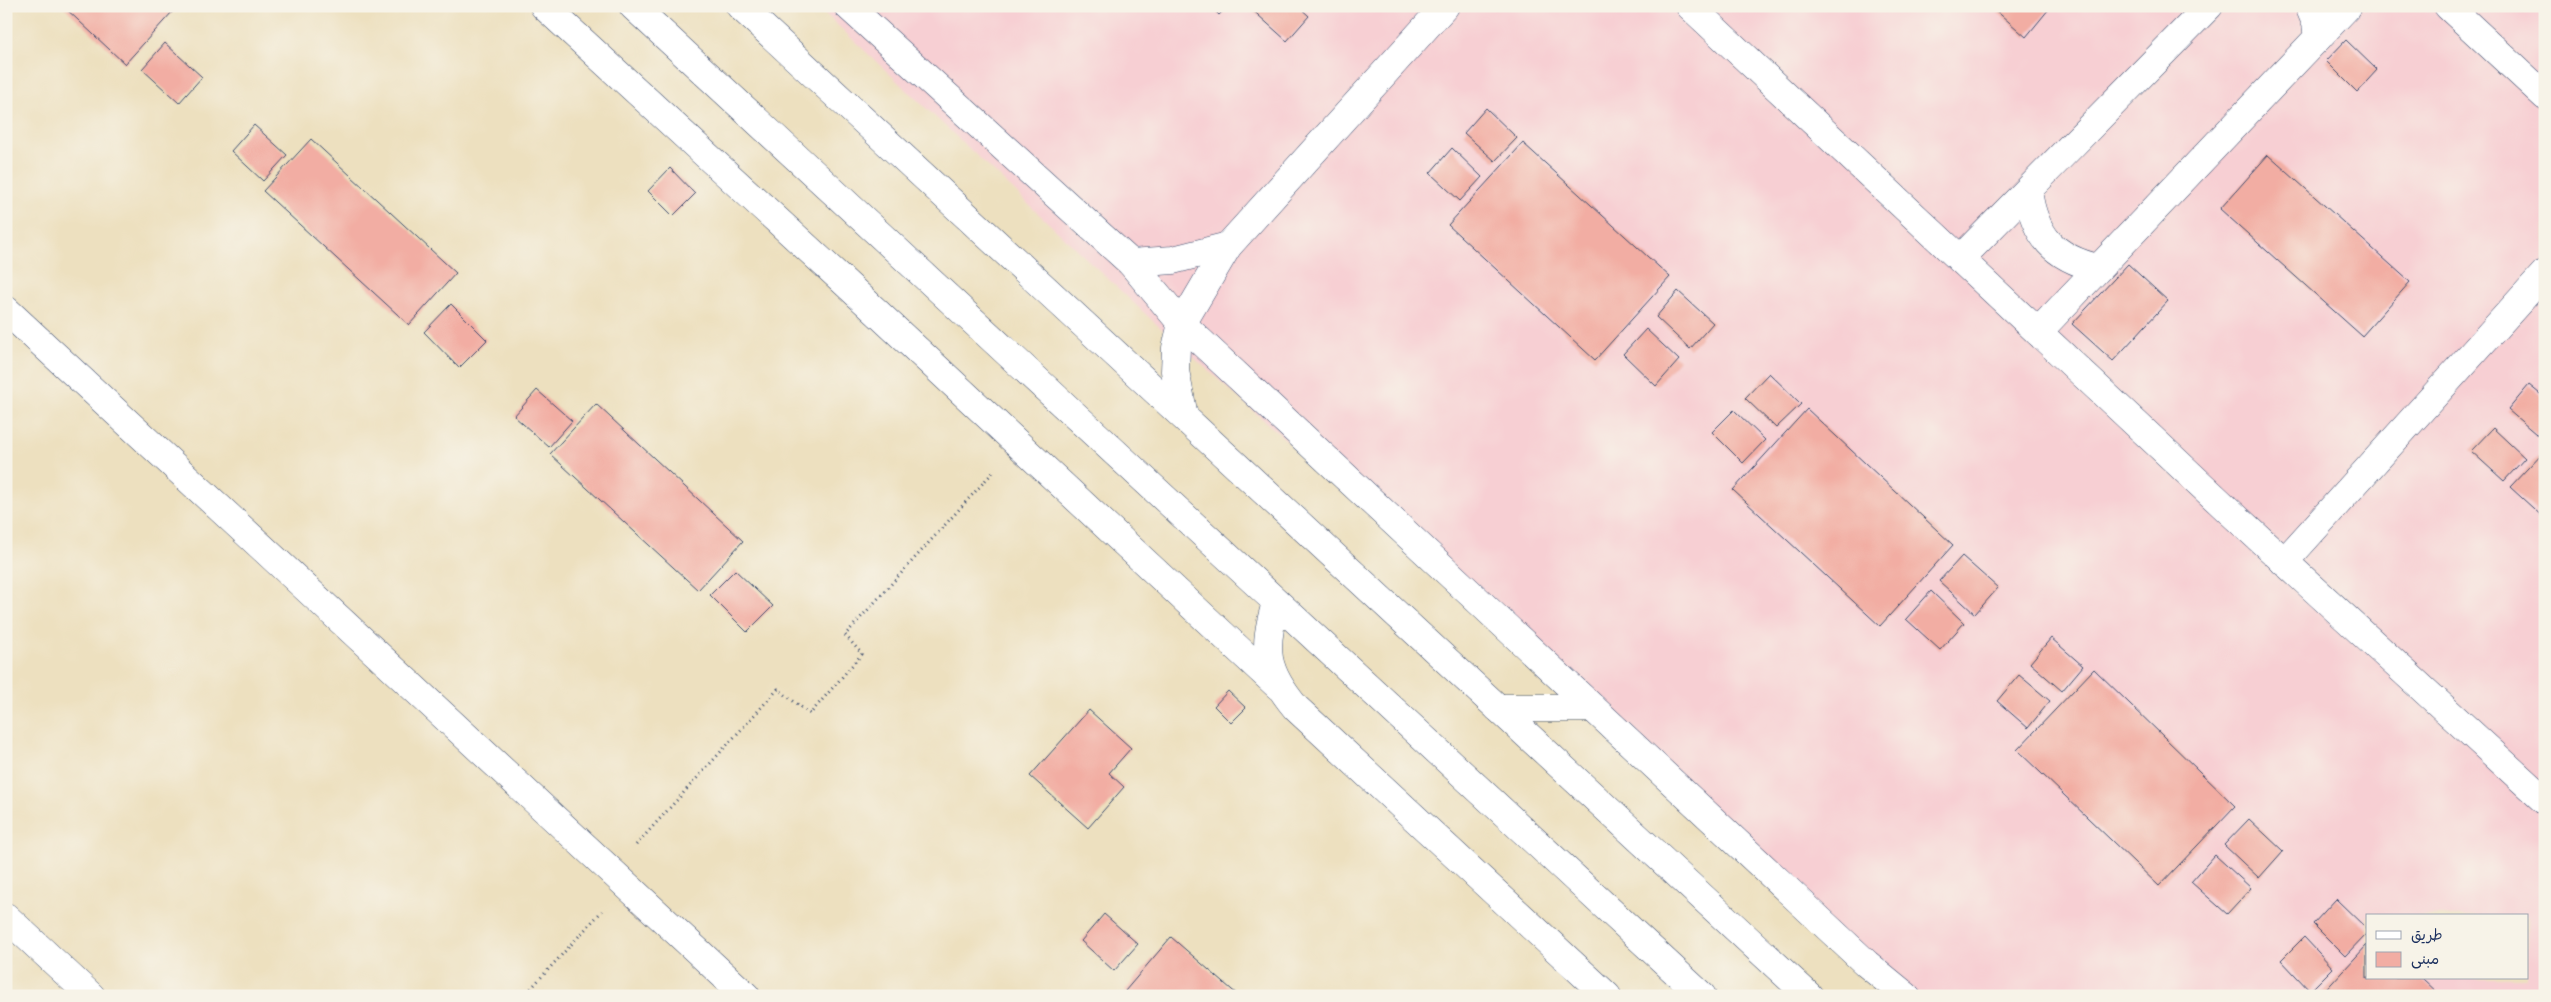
<svg xmlns="http://www.w3.org/2000/svg" width="2551" height="1002" font-family="Kalam,'Playpen Sans Arabic',sans-serif">
<style>
.built{fill:#f7cfd3;fill-rule:evenodd}
.building{fill:#f2ada3}
.lines{fill:none;stroke-linecap:round;stroke-linejoin:round}
.minor-casing{stroke:#3a4a6d;stroke-width:29}
.path{stroke:#3a4a6d;stroke-width:3;stroke-dasharray:1 4;stroke-linecap:butt}
.minor{stroke:#fff;stroke-width:28}
</style>
<rect width="100%" height="100%" fill="#f7f3e8"/>
<filter id="ink" filterUnits="userSpaceOnUse"><feTurbulence type="fractalNoise" baseFrequency=".02" numOctaves="2"/><feDisplacementMap in="SourceGraphic" scale="10" xChannelSelector="R" yChannelSelector="G"/><feConvolveMatrix kernelMatrix="1 2 1 2 8 2 1 2 1" color-interpolation-filters="sRGB"/></filter>
<filter id="wash" filterUnits="userSpaceOnUse"><feTurbulence type="fractalNoise" baseFrequency=".0096" numOctaves="4" result="noise"/><feDisplacementMap in="SourceGraphic" scale="20" xChannelSelector="R" yChannelSelector="G"/><feGaussianBlur stdDeviation="1.12" result="paint"/><feColorMatrix in="noise" values="0 0 0 0 0 0 0 0 0 0 0 0 0 0 0 0 0 1.4 0 .05"/><feComposite in="paint" operator="in"/></filter>
<g filter="url(#wash)">
<rect width="100%" height="100%" fill="#ede0bf"/>
<path class="built" d="M817,6H2545V996H1908L1153,321ZM2367,916H2527V978H2367Z"/>
<g id="blocks">
<g class="building">
<polygon points="63,6 167,6 173,11 125,64"/>
<polygon points="1210,6 1228,6 1219,15"/>
<polygon points="1248,6 1298,6 1309,16 1287,41"/>
<polygon points="1994,6 2045,6 2049,9 2026,37 1993,8"/>
<polygon points="2346,40 2377,70 2357,92 2326,61"/>
<polygon points="165,43 202,77 179,103 142,69"/>
<polygon points="1486,108 1517,138 1495,161 1464,133"/>
<polygon points="254,125 287,155 263,181 231,151"/>
<polygon points="311,139 456,273 409,325 263,191"/>
<polygon points="1523,143 1670,277 1595,360 1448,225"/>
<polygon points="1452,148 1482,177 1460,201 1430,173"/>
<polygon points="2268,155 2410,282 2362,336 2220,209"/>
<polygon points="670,168 695,194 673,216 648,191"/>
<polygon points="2128,264 2168,301 2113,361 2072,324"/>
<polygon points="1678,291 1713,323 1690,349 1656,317"/>
<polygon points="451,304 487,340 459,368 424,332"/>
<polygon points="1646,329 1679,360 1656,386 1623,354"/>
<polygon points="1769,373 1801,404 1776,428 1745,398"/>
<polygon points="2529,385 2545,398 2545,438 2543,440 2508,410"/>
<polygon points="537,390 572,421 549,447 514,416"/>
<polygon points="596,404 743,541 698,590 550,454"/>
<polygon points="1807,409 1953,545 1880,626 1733,490"/>
<polygon points="1734,410 1765,440 1743,463 1712,432"/>
<polygon points="2493,428 2525,458 2504,481 2471,451"/>
<polygon points="2545,450 2545,519 2510,487"/>
<polygon points="1962,556 1998,588 1975,614 1939,581"/>
<polygon points="735,570 773,606 747,632 710,595"/>
<polygon points="1931,591 1964,623 1940,650 1906,619"/>
<polygon points="2051,638 2083,666 2062,691 2030,663"/>
<polygon points="2094,669 2235,806 2159,886 2017,750"/>
<polygon points="2019,675 2050,701 2028,728 1997,701"/>
<polygon points="1228,691 1246,708 1231,723 1214,706"/>
<polygon points="1089,710 1131,748 1109,773 1124,787 1088,828 1030,776"/>
<polygon points="2249,819 2283,851 2259,878 2224,845"/>
<polygon points="2215,855 2251,888 2227,914 2191,882"/>
<polygon points="2336,899 2367,929 2367,933 2345,956 2313,924"/>
<polygon points="1104,914 1138,944 1114,971 1081,941"/>
<polygon points="1171,937 1239,996 1131,996 1125,991"/>
<polygon points="2304,937 2333,968 2310,991 2281,960"/>
<polygon points="2367,945 2367,978 2422,978 2441,996 2320,996"/>
</g>
</g>
</g>
<g filter="url(#ink)">
<use href="#blocks" fill-opacity="0" stroke="#3a4a6d" stroke-width="1"/>
<g class="lines">
<defs>
<g id="minor">
<polyline points="544,6 840,278 1278,686"/>
<polyline points="633,6 1702,996"/>
<polyline points="740,6 1809,996"/>
<polyline points="848,6 1131,263 1182,324 1867,964 1906,996"/>
<polyline points="1690,6 2227,509 2545,801"/>
<polyline points="2309,6 2316,23 2318,38"/>
<polyline points="2448,6 2545,96"/>
<path d="M2028,191C2034,235 2054,258 2098,268"/>
<polyline points="1960,259 2209,6"/>
<polyline points="1131,263 1173,260 1228,246"/>
<polyline points="6,310 746,996"/>
<polyline points="2038,332 2348,6"/>
<polyline points="1184,416 1175,371 1176,348 1182,324 1228,246 1445,6"/>
<polyline points="2284,562 2545,273"/>
<path d="M1276,603C1262,650 1265,671 1296,708L1607,996"/>
<polyline points="1498,708 1593,708"/>
<polyline points="6,917 91,996"/>
</g>
</defs>
<use href="#minor" class="minor-casing"/>
<g class="path">
<polyline points="636,845 778,689 810,714 862,654 845,635 993,472"/>
<polyline points="524,996 602,911"/>
</g>
<use href="#minor" class="minor"/>
</g>
</g>
<rect width="2551" height="1002" fill="none" stroke="#f7f3e8" stroke-width="25"/>
<rect x="2366" y="914" width="162" height="65" fill="#f7f3e8" stroke="#9fa5b1"/>
<rect x="2376" y="931" width="25" height="8" fill="#ffffff" stroke="#9fa5b1"/>
<text x="2411" y="940" font-size="15" fill="#1b2f5e">طريق</text>
<rect x="2376" y="952" width="25" height="15" fill="#f2ada3" stroke="#9fa5b1"/>
<text x="2411" y="964" font-size="15" fill="#1b2f5e">مبنى</text>
</svg>
